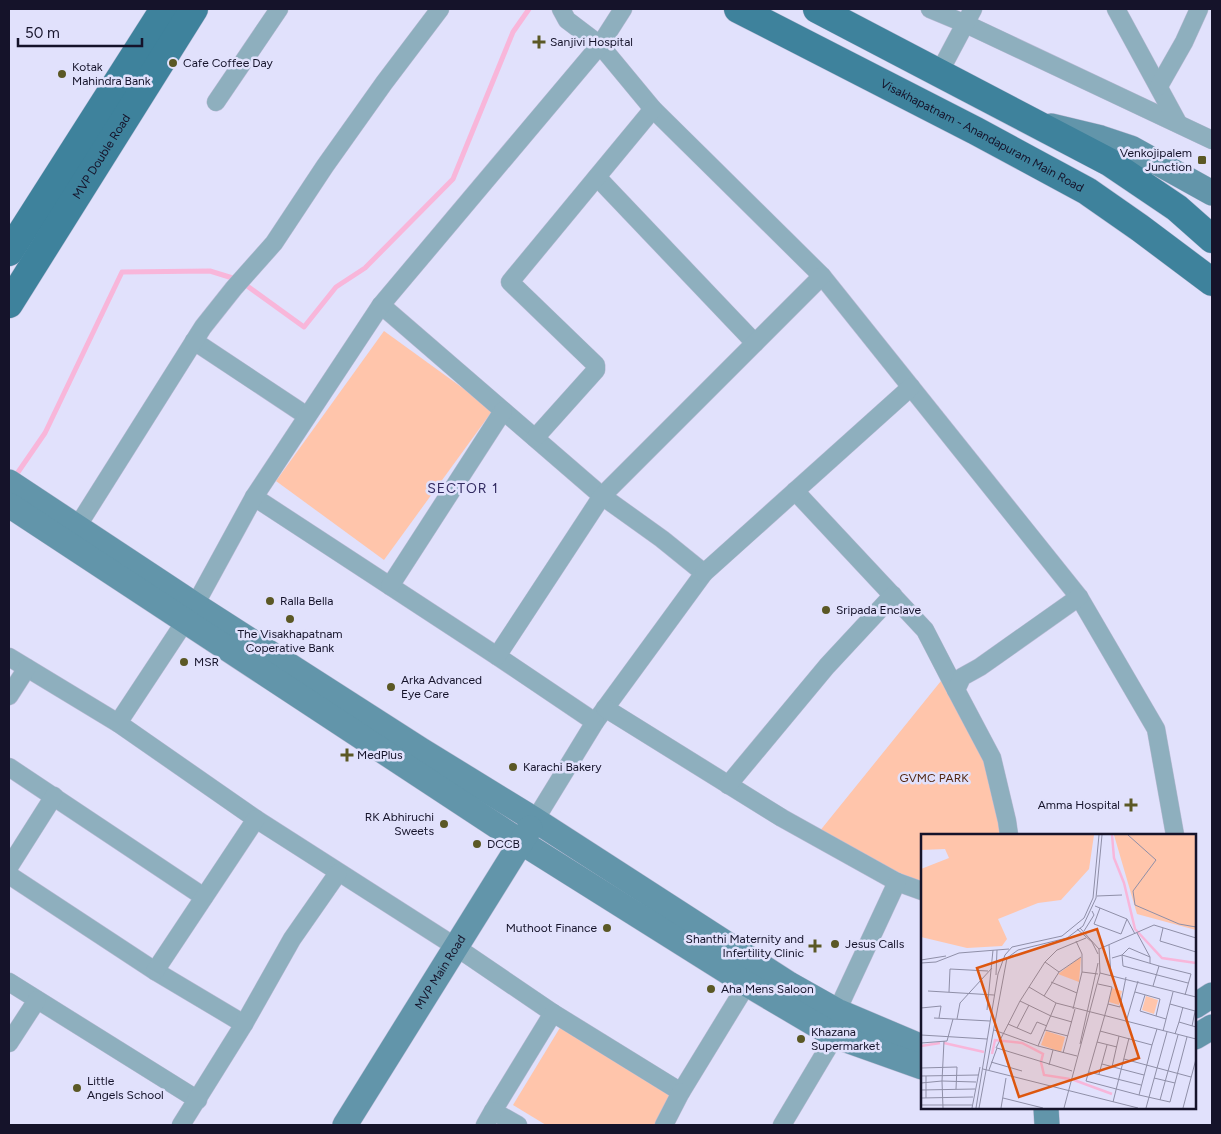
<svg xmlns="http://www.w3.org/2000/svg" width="1221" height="1134" font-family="Figtree,sans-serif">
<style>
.green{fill:#ffc5ab}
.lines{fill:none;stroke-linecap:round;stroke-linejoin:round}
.stream{stroke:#f8b6da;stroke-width:5}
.street-casing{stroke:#bcbcd6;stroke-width:19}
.secondary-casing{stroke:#bcbcd6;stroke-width:26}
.primary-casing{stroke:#bcbcd6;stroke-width:29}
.street{stroke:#8eafbe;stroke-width:18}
.secondary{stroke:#6295aa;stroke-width:25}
.primary{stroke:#3e829c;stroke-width:28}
.poi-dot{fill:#5b5825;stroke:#e1e1fc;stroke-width:2}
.labels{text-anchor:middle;stroke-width:5;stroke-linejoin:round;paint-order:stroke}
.poi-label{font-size:12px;fill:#15132a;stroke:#e1e1fc;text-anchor:start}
.street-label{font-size:12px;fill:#15132a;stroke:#e1e1fc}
.park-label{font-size:12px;fill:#512712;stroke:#e1e1fc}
.neighbourhood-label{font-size:14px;letter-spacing:1px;fill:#322b61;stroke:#e1e1fc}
.inset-river{fill:none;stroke:#f8b6da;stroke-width:2.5}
.inset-road{fill:none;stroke:#8f8fa8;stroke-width:1}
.view{fill:#dd560e;fill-opacity:0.15;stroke:#dd560e;stroke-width:2.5}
.inset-edge{fill:none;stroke:#15132a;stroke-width:2.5}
</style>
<rect width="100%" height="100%" fill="#e1e1fc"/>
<g class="green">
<polygon points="384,331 493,410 384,560 276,481"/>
<polygon points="945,676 988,758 1006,835 922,835 922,885 911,881 819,832"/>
<polygon points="561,1026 674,1095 655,1125 546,1125 513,1105"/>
</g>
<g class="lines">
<polyline class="stream" points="14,478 45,433 122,272 210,271 239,280 304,327 336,287 365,268 453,179 513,32 529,9"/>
<defs>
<g id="street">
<polyline points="561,9 567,20 600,45 653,109 822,276 1079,597 1156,729 1175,835"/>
<polyline points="930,9 966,24 1212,140"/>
<polyline points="1116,9 1178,123"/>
<polyline points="939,73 973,9"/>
<polyline points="1159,86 1184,42 1199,9"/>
<polyline points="216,102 279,9"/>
<polyline points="597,177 755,343"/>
<polyline points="381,305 602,496 662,539 704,573 595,722 535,820"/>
<polyline points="194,341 307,416"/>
<polyline points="535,438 596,370 596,365 510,282 653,109"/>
<polyline points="795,491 925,630 956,690"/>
<polyline points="254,497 497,656 595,722"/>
<polyline points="77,527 203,327 234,288 274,243 325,166 384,83 440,9"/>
<polyline points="704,573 911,387"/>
<polyline points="390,586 503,411"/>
<polyline points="195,605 254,497 381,305 600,45 623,9"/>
<polyline points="497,656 602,496 822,276"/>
<polyline points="9,657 118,723 256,819 456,947 553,1013 493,1111 518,1125"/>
<polyline points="9,696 27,668"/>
<polyline points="605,708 782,818 897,882 922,891"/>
<polyline points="118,723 186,620"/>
<polyline points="9,767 204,897"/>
<polyline points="728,785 827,666 893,595"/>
<polyline points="1009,835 1007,821 992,758 956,690 962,677 980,667 1079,597"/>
<polyline points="9,867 54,796"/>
<polyline points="9,875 155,971 244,1024"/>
<polyline points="155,971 256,819"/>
<polyline points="9,982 198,1100"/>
<polyline points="837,1011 897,882"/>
<polyline points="553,1013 681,1092 747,984"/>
<polyline points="9,1043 37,1000"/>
<polyline points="181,1125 244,1024 292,939 338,873"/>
<polyline points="485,1125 493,1111"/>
<polyline points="664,1125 681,1092"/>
<polyline points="782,1125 835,1036"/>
</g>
<g id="secondary">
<polyline points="1051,126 1101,138 1131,148 1212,193"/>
<polyline points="9,482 195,605 421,750 535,820 789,984 837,1011 922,1047"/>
<polyline points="9,505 521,842 747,984 835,1036 922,1067"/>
<polyline points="1195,1006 1212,995"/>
<polyline points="1195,1037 1212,1027"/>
<polyline points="1046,1108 1047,1125"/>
<path id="s1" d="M345,1125L530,828"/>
</g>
<g id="primary">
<path id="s2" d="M738,9L976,131L1087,191L1140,228L1212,282"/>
<polyline points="817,9 1109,162 1177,208 1212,239"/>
<polyline points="9,252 164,9"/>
<path id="s3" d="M9,304L194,9"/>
</g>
</defs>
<use href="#street" class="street-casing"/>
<use href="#secondary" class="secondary-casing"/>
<use href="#primary" class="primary-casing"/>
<use href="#street" class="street"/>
<use href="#secondary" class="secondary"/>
<use href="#primary" class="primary"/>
</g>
<g class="poi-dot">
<path d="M536.5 34.5h5v5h5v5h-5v5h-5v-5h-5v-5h5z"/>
<circle cx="173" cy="63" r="5"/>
<circle cx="62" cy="74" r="5"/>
<rect x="1197" y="155" width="10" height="10" rx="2.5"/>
<circle cx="270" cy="601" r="5"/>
<circle cx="826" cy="610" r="5"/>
<circle cx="290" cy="619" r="5"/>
<circle cx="184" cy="662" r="5"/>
<circle cx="391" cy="687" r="5"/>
<path d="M344.5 747.5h5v5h5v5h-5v5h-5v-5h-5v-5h5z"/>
<circle cx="513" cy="767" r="5"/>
<path d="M1128.5 797.5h5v5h5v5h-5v5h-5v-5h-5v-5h5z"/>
<circle cx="444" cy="824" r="5"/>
<circle cx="477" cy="844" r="5"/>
<circle cx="607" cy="928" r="5"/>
<circle cx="835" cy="944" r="5"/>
<path d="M812.5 938.5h5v5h5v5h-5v5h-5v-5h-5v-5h5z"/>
<circle cx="711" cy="989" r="5"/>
<circle cx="801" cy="1039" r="5"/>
<circle cx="77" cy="1088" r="5"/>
</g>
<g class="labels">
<g class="poi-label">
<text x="550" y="46">Sanjivi Hospital</text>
<text x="183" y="67">Cafe Coffee Day</text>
<text x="72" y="71">Kotak<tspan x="72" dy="14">Mahindra Bank</tspan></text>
<text x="1192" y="157" text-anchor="end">Venkojipalem<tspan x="1192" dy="14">Junction</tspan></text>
<text x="280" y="605">Ralla Bella</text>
<text x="836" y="614">Sripada Enclave</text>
<text x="290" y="638" text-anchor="middle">The Visakhapatnam<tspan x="290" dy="14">Coperative Bank</tspan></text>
<text x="194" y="666">MSR</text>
<text x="401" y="684">Arka Advanced<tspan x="401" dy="14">Eye Care</tspan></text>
<text x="357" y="759">MedPlus</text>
<text x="523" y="771">Karachi Bakery</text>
<text x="1120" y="809" text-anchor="end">Amma Hospital</text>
<text x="434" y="821" text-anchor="end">RK Abhiruchi<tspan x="434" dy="14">Sweets</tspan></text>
<text x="487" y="848">DCCB</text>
<text x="597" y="932" text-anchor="end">Muthoot Finance</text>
<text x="804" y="943" text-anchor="end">Shanthi Maternity and<tspan x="804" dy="14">Infertility Clinic</tspan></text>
<text x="845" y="948">Jesus Calls</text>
<text x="721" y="993">Aha Mens Saloon</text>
<text x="811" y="1036">Khazana<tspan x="811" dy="14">Supermarket</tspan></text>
<text x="87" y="1085">Little<tspan x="87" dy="14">Angels School</tspan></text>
</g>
<g class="street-label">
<text dy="4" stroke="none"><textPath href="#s2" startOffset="275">Visakhapatnam - Anandapuram Main Road</textPath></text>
<text dy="4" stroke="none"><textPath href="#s3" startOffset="174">MVP Double Road</textPath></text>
<text dy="4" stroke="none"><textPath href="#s1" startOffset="180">MVP Main Road</textPath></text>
</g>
<g class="park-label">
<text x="934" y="782">GVMC PARK</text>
</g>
<g class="neighbourhood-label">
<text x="463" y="493">SECTOR 1</text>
</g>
</g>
<g transform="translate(921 834)">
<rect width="275" height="275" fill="#e1e1fc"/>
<path d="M0,1H173L168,35L140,66L117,69L77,85L86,105L81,112L46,114L0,103V35L28,24L24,15L0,16ZM193,1H275V96L216,80ZM160,123L158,148L137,140ZM191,154L201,157L198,171L188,168ZM225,162L237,166L233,180L221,176ZM125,197L144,203L140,218L120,211Z" fill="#ffc5ab"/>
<path class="inset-river" d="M191,1L193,24L203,49L214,95L241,124L275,129M23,209L63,218M0,212L19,209M71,220L74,206L101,209L122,220L120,228L123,241L149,245M153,246L191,260"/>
<path class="inset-road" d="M207,1L235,26L212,57L214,71L258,90L275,93M176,62L201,61M174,72L206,85L200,100L173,90L179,74M206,85L214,100M242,94L239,107L275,118M156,95L171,108L177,120M163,97L173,81L171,77M216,99L229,123M188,111L190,142M178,115L233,91L275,104M191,124L201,121L238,132M0,126L25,122M124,128L138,138L160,123M0,129L15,128L38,119L88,115M229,129V123L208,114L201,121L202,132L267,149M161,138L177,140M179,139L275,163M75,141L76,116M130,148L156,159M177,150L191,153L187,170M232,152L238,132L270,140L264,161M108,153L135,169M7,157L73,161M28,158L29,135L67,137M214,158L239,165L235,182L245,185M224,161L219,177L235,182M123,162L138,138M99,167L130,182L151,188M249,170L274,177M0,174L20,172L18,184M152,175L161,138V120L155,107M66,176L72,116M13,184L32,185M36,185L39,169L71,134M205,188L217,147M258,188L262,173M87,190L110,200L116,188L126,192M271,192L275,173M96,194L108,171M73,196L117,212L156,222M124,196L147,202M179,197L231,211L218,261L165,247L187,170L199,173L205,143M242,197L252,158M254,200L258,188L275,193M0,201L66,205M176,208L196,213M0,209L26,207L32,185L69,187M159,210L177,129M231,211L236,195M117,212L135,169L275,205M75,214L99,167L124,128L136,116L165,104M142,219L154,175M203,225L270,243M70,228L101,237M181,230L223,241M128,231L132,216M191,233L198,202M0,234L36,233L35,255M62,235L217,274M68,236L76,214L151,237M168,238L220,251M178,240L186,211M0,242L57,241M5,242V264M233,244L254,249M0,249L21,247L23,207M0,256L54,255M218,261L249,268L266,203M0,264L52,263M82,264L122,274M239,266L257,201M192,268L208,204M0,271H51M22,274L21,247L55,248M51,274L59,233M55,274L77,140L84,121L91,113L141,102L163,84L172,64L178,1M58,274L86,124L97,116L146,104L162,92L175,64L181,1M80,274L85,244M143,274L179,139L178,115L159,94M225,274L246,198M262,274L275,225"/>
<path class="view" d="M176,95L218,224L98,263L56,134Z"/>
<rect width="275" height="275" class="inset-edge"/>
</g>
<rect width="1221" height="1134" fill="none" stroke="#15132a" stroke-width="20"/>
<path d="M18 38v8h124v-8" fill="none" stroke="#15132a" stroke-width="2.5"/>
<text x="25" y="38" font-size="15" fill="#15132a" stroke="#e1e1fc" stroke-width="4" paint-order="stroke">50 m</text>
</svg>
